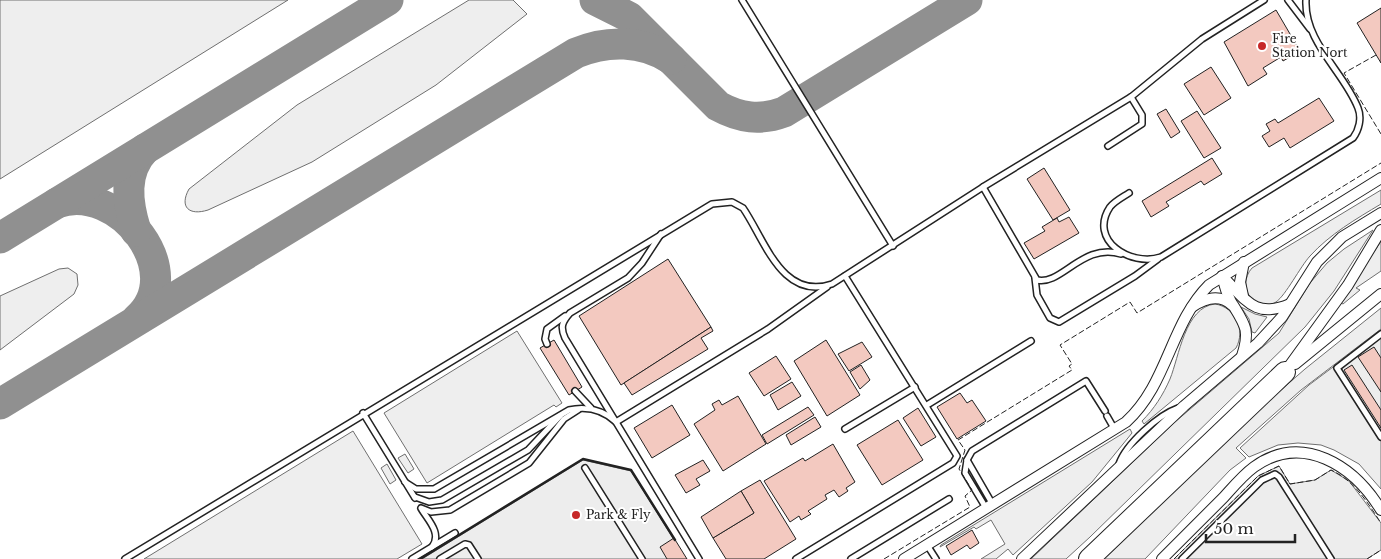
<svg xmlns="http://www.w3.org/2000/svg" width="1381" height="559" font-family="'Libre Baskerville',serif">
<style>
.green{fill:#eee;stroke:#6f6f6f}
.parking{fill:#ededed;stroke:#6f6f6f}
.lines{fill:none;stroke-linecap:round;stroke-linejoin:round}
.taxiway{stroke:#909090;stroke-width:31}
.building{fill:#f3c9c0;stroke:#222}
.lane-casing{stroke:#222;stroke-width:8}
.street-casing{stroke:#222;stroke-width:12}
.highway-casing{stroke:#222;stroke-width:22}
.lane{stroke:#fff;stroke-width:5}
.street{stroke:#fff;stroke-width:10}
.highway{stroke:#fff;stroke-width:20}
.fence{stroke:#222;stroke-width:1;stroke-dasharray:6 2.5;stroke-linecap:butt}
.wall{stroke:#222;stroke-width:2.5}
.poi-dot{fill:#c62828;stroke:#fff;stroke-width:2}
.labels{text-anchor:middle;stroke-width:4;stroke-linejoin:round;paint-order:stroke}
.poi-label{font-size:12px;fill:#222;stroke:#fff;text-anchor:start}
</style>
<rect width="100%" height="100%" fill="#fff"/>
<g class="green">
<polygon points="0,0 288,0 0,179"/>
<path d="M469,0H513L527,14L436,85L312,162L208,210C189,216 179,207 189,189L297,105Z"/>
<path d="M1381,190V204C1356,219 1330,234 1310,256C1300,267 1286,295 1276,302C1256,315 1235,287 1252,268Z"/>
<polygon points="1373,230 1334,291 1305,327 1090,537 1066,559 1031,559 1175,422 1279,333 1310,283 1327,263 1344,249"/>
<polygon points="1381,241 1381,271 1356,288 1360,290 1343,304 1341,303"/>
<polygon points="68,268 77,274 78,285 74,294 0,350 0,296 59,269"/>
<path d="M1215,304C1235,307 1246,330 1236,348L1144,424L1142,421C1154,409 1163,395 1170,379C1179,357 1185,307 1215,304Z"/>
<polygon points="1241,307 1255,314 1267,317 1255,333 1252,332 1249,319"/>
<polygon points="1381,308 1381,329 1301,390 1236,448 1246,458 1230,470 1145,559 1104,559 1250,417 1305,369"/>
<polygon points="517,331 562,403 556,407 554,405 427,483 384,413"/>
<polygon points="1130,429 1132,433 1092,482 1013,555 1008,549 996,559 981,559 1005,544 991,520 976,529 974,527 940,547 941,545"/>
<polygon points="353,431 422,544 397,559 144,559"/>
<polygon points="405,454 414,469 408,473 398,458"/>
<polygon points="387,464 396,480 390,484 381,468"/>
</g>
<g class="parking">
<polygon points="1381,331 1381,489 1359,464 1334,450 1321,445 1298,443 1278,445 1249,457 1240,448 1309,385"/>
<polygon points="583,460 631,471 686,559 422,559"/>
<polygon points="1279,466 1290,484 1315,480 1331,470 1349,481 1381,523 1381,550 1367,559 1174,559 1258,476"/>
</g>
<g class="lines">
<g class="taxiway">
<path d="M595,0L629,17L718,106C740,118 760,121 784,112L967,0"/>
<path d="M57,203C119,181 190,273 137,319"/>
<path d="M136,231C127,202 123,172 145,149"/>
<polyline points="0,238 388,0"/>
<path d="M0,404L576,53C607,40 642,40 671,59"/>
</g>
</g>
<g class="building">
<polygon points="1381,8 1381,63 1357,23"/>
<polygon points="1276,10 1300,51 1283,61 1281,57 1263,68 1267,74 1248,86 1224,42"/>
<polygon points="1211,67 1231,98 1204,115 1184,84"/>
<polygon points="1319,98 1334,121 1290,148 1284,138 1269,147 1262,136 1270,131 1266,124 1275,119 1278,123"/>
<polygon points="1166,109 1180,132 1171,138 1157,114"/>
<polygon points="1197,111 1221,148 1204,158 1181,121"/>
<polygon points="1212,158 1222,174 1204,185 1201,181 1166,202 1169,206 1151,217 1142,201"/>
<polygon points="1044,168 1070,210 1053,220 1027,179"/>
<polygon points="1069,217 1079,233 1034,259 1024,243 1045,231 1042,227 1057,218 1059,222"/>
<polygon points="668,259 711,327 621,385 579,316"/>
<polygon points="711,327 713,331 701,338 708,349 632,395 624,383"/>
<polygon points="554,340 582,387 569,395 540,348"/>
<polygon points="826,340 860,395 827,416 794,361"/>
<polygon points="862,342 872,357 849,371 838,354"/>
<polygon points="1374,347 1381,358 1381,392 1358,357"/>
<polygon points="776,356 791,379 764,396 749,373"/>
<polygon points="861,365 870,380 860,389 850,372"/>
<polygon points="1352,365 1381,410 1381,428 1344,370"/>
<polygon points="792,382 801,396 778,410 770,395"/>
<polygon points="960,393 967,403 972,400 986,421 957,439 937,407"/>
<polygon points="738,396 766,444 723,471 694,424 715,410 712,404 719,400 722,405"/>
<polygon points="672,405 690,435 652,458 634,428"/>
<polygon points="808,407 814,415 767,444 762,435"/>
<polygon points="918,408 936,437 921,446 903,418"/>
<polygon points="815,417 821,427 791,445 786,435"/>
<polygon points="898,420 923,460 882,485 857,445"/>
<polygon points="833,444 855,482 846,488 848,491 839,497 834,490 825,495 827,499 808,511 811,514 801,520 799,516 790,522 764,481 803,458 805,461"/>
<polygon points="703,460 710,471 696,479 700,485 686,493 675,475"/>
<polygon points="760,480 796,539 764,559 726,559 713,538 754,513 741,491"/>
<polygon points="741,491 754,513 713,538 701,517"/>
<polygon points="972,530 979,543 970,549 967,545 951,555 946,546"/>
<polygon points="674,538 687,559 667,559 660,547"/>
</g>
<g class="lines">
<defs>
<g id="lane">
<polyline points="742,0 893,246"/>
<polyline points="1288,0 1310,29"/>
<polyline points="1108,146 1142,124 1142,115 1131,97"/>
<path d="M983,187L1037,280C1061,286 1083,242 1121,254"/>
<path d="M1129,193C1123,197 1115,201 1110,207C1088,240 1130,267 1161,257L1353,138C1359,130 1362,118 1358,108C1344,72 1304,42 1306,0"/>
<path d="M661,234L642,263L628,278L570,313C562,322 560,327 565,338L699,559"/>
<polyline points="1035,278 1037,295 1050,318 1059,322 1135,276 1158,259"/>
<polyline points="1381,334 1337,368 1381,437"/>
<polyline points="547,344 545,339 547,329 565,316"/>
<polyline points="575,391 591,408"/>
<polyline points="927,405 1031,341"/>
<polyline points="363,413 415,498"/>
<polyline points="1107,416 1115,430"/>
<polyline points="845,429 915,387"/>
<polyline points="967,460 972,451 1086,381 1105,411"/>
<path d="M1119,464C1126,444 1158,415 1178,408"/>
<polyline points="585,468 642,559"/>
<path d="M405,482L416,489H434L569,410C586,406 603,410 616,422L768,329L827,287"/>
<polyline points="415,497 429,502 442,500 528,450 560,416"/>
<polyline points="421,508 431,512 450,510 529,463 564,419 578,410"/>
<polyline points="986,508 965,473 967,460 993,505"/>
<path d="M422,510C429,521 442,534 432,547"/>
<polyline points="927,545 936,559"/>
<path d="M125,559L712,204L732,202L743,208C765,240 782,301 832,284L983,187L1131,97L1202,39L1264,0"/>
<polyline points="412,559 455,533"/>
<polyline points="440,559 465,544 469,545 478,559"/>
<polyline points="796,559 953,463 957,456 845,276"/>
<polyline points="851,559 949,499"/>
<polyline points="1182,559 1262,480 1275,474 1279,477 1331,559"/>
</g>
<g id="street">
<path d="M1222,276C1225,286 1227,297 1233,305C1246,326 1250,331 1242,356"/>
<path d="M1223,277C1246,300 1255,319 1290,304"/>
<polyline points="1243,296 1240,282 1244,262"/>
<path d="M1192,307C1205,298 1220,294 1232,305"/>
<polyline points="1295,364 1381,294"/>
<polyline points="1285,372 1348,285 1381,230"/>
<path d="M904,559L1126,422C1168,384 1170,324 1209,285L1381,178"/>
<polyline points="1022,559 1184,406 1258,343 1282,317 1317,262 1342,237 1381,213"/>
<path d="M1162,559C1183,538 1203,518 1224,497C1233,487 1243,475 1254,467C1303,432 1354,466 1381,510"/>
</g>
<polyline id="highway" points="1089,559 1285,372"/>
</defs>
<use href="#lane" class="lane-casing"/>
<use href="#street" class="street-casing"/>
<use href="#highway" class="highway-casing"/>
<use href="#lane" class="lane"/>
<use href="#street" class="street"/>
<use href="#highway" class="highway"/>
<g class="fence">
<polyline points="1376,55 1344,73 1381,134"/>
<polyline points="884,559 970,507 965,496 972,490 959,469 965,450 958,440 1072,370 1069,366 1072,364 1060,345 1130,302 1137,313 1381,163"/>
<path d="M1174,559L1258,476L1279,466L1290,484L1315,480L1331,470C1355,481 1367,502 1381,523"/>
<polyline points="1367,559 1381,550"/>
</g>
<polyline class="wall" points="420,559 583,459 631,470 675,540"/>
</g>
<g class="poi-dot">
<circle cx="1262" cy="46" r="5"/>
<circle cx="576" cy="515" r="5"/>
</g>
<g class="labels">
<g class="poi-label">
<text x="1272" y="43">Fire<tspan x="1272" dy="14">Station Nort</tspan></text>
<text x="586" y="519">Park &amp; Fly</text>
</g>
</g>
<path d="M1206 534v8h89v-8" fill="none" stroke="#222222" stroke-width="2.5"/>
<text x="1214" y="534" font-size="15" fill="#222222" stroke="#ffffff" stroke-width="4" paint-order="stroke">50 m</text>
</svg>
